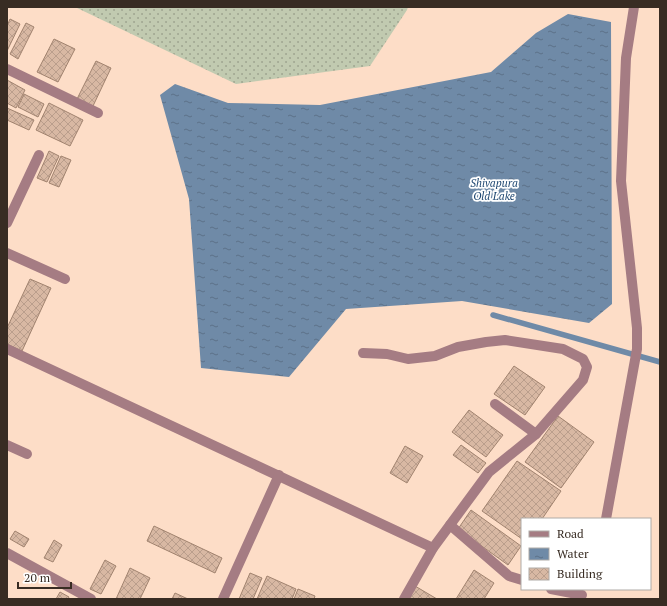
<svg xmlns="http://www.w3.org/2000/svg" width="667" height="606" font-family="'PT Serif',serif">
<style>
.grass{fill:url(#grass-dots)}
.water{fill:url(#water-ripples)}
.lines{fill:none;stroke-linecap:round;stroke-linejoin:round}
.stream{stroke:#6f8aa7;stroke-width:5.5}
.building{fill:url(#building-cross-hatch);stroke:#a1836f}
.minor{stroke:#a57c83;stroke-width:10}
.labels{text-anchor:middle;stroke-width:3.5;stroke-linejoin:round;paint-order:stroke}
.water-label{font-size:11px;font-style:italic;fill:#1f4872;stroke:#fff}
</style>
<defs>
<pattern id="grass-dots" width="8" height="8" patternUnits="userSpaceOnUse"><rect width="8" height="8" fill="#c1cab0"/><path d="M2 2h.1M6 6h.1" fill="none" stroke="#9ea48f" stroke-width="1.8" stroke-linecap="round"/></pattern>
<pattern id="water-ripples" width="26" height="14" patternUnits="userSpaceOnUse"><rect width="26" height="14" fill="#6f8aa7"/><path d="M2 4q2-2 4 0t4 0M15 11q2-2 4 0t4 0" fill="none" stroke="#5c7188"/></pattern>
<pattern id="building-cross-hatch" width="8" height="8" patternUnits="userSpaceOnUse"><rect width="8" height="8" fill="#d8b8a3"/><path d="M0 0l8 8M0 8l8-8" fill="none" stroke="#ba9e8c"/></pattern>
</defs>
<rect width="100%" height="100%" fill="#fdddc7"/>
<polygon class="grass" points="75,7 408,7 407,10 370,66 236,84"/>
<polygon class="water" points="568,14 611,22 612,304 589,323 462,301 346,309 289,377 201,368 189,199 160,95 175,84 228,103 320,105 491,72 536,33"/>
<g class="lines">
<polyline class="stream" points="493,315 660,362"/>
</g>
<g class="building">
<polygon points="10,19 20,24 7,51 7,26"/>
<polygon points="26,23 34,27 18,59 10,54"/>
<polygon points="54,39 75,49 58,82 37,72"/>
<polygon points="96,61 111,68 93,106 77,99"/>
<polygon points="7,80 25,90 16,108 7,103"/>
<polygon points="24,94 44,104 38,117 18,107"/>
<polygon points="49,103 83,120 70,146 36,130"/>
<polygon points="7,108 34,120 29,130 7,120"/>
<polygon points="49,151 59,156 47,182 37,178"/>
<polygon points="61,156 71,160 59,187 49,183"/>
<polygon points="30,279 51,288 22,351 7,344 7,328"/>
<polygon points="514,366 545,387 525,415 494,394"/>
<polygon points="469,410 503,435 486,457 452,432"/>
<polygon points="558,416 594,442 561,488 525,462"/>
<polygon points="461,445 486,463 478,473 453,455"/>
<polygon points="405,446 423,456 407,483 390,473"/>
<polygon points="517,461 561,491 542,519 522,519 522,539 482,511"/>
<polygon points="471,510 521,546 508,565 458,529"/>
<polygon points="154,526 222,558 215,573 147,541"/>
<polygon points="15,531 29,539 24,547 10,539"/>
<polygon points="54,540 62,545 53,562 44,558"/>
<polygon points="105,560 116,566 101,594 90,589"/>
<polygon points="130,568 150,578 140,599 116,599"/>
<polygon points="474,570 494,583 484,599 456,599"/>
<polygon points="250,573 262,578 253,599 239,599"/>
<polygon points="267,576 296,589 292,599 257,599"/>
<polygon points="415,586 437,599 407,599"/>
<polygon points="298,589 315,596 314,599 294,599"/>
<polygon points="60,592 69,597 68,599 56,599"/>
<polygon points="175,593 188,599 172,599"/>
</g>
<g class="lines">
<g class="minor">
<polyline points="7,69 98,113"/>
<polyline points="7,223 39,155"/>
<polyline points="7,253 65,279"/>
<polyline points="7,349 433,548"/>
<polyline points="363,353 387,354 408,359 435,356 458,347 486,342 505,340 563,349 583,359 587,367 583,380 536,434 489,472 433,548 404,599"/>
<polyline points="495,404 536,434"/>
<polyline points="7,445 27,454"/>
<polyline points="606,519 637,349 637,328 621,181 626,58 634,7"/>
<polyline points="450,525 509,576 522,580"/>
<polyline points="7,553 91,599"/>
<polyline points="551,589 582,595"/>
<polyline points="223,599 279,475"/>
</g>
</g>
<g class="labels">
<g class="water-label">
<text x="494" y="187">Shivapura<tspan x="494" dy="13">Old Lake</tspan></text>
</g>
</g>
<rect width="667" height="606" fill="none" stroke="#382c23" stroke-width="16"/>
<rect x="521" y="518" width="130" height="72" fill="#ffffff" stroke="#afaba7"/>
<rect x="529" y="531" width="20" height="6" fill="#a57c83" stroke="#afaba7"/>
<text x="557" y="538" font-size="12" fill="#382c23">Road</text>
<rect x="529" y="548" width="20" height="12" fill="url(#water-ripples)" stroke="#afaba7"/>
<text x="557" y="558" font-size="12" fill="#382c23">Water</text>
<rect x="529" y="568" width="20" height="12" fill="url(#building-cross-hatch)" stroke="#afaba7"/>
<text x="557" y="578" font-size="12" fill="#382c23">Building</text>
<path d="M18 582v6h53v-6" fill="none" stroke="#382c23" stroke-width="2"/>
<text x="24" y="582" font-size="12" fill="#382c23" stroke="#ffffff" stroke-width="3" paint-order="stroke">20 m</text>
</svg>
